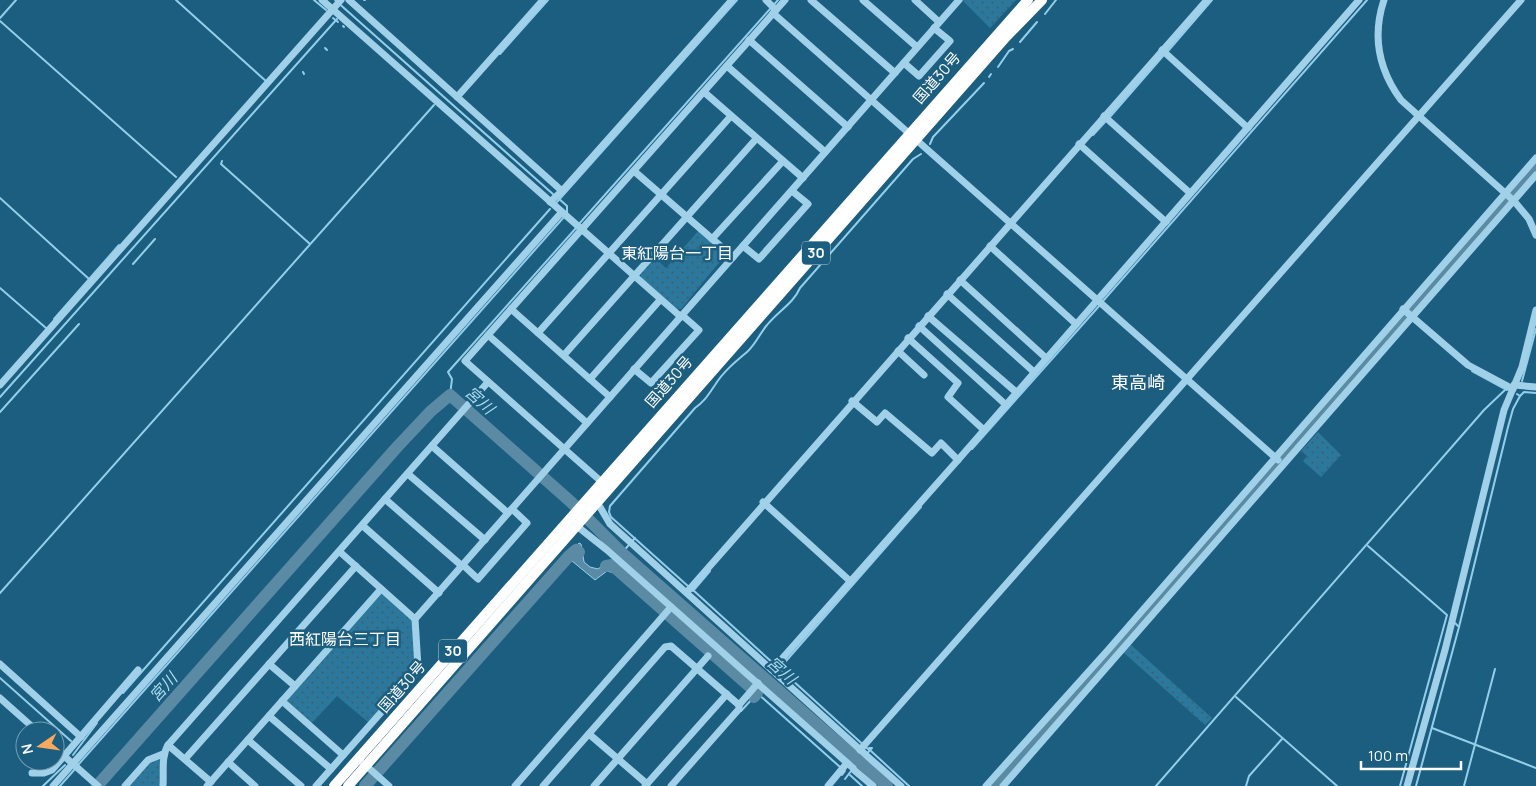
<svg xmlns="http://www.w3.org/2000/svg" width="1536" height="786" font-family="Manrope,'Noto Sans JP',sans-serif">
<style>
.grass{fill:url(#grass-dots)}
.water{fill:#5b8ba4;stroke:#93cfeb}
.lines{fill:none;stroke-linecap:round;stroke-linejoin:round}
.stream{stroke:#93cfeb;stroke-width:2}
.river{stroke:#5b8ba4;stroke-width:12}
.minor{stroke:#a0d1e9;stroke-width:7}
.highway{stroke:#fff;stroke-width:10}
.labels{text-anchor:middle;stroke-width:5;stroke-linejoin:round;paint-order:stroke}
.shield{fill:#1c5e7f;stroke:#bbcfd9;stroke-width:1}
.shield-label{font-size:14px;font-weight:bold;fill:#fff}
.street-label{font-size:15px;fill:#fff;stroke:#1c5e7f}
.neighbourhood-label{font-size:16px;fill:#fff;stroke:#1c5e7f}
.water-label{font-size:16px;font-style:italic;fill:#abdaf1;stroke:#1c5e7f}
.quarter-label{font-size:18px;fill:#fff;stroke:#1c5e7f}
</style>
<defs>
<pattern id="grass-dots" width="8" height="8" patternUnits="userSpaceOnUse" patternTransform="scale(1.25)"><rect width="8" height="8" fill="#2c789c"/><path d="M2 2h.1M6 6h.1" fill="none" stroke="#3e6070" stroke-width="1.8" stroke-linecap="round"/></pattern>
</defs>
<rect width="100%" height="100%" fill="#1c5e7f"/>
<g class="grass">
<polygon points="962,0 1016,0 990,28"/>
<polygon points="699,230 724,253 722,259 681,309 675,309 650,286 652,284 649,286 641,279 641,274 655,258 666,268"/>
<polygon points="1318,432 1341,455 1321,477 1303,461 1307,456 1301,451"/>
<polygon points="381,593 412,620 416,663 415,670 368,722 337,696 311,724 286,701"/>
<polygon points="1130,644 1212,718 1205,725 1123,652"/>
<polygon points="159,758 161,759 160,786 128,786 148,764"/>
</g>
<polygon class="water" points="579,543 581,544 584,562 590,567 598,569 609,561 614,561 621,570 618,574 607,571 595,580 566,556"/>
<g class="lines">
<g class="stream">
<polyline points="176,0 267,82"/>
<polyline points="314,0 326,10"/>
<polyline points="335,0 554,195"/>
<polyline points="364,0 365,0"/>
<polyline points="1045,14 1056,0"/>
<polyline points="0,18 16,0"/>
<polyline points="333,18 338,22"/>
<polyline points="0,21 176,177"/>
<polyline points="343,26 344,27"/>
<polyline points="1020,42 1037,22"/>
<polyline points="325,48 327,50"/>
<polyline points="1168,51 1212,0"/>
<polyline points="500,54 548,0"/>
<polyline points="998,67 1009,51 1013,49"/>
<polyline points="303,72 304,74"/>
<polyline points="989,77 991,74"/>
<polyline points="1109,118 1163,56"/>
<polyline points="1093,135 1105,122"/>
<polyline points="930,144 933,137 984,83"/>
<polyline points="222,161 221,164 310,244"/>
<polyline points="0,198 89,279"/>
<polyline points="558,198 567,206 567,213"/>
<polyline points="557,202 737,0"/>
<polyline points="579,224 778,0"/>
<polyline points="133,264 155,239"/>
<polyline points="0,288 46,328"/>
<polyline points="1103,301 1367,0"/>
<polyline points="54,319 119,245"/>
<polyline points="1472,371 1507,390"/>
<polyline points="1522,381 1536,329"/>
<polyline points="1517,394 1520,396 1524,392 1536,393"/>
<polyline points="450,395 452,379 448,372 576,228"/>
<polyline points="0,397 337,19"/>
<polyline points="0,412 79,324"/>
<polyline points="972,449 1100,305"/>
<polyline points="603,543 607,538"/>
<polyline points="1368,546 1447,615 1400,786"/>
<polyline points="620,555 635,538"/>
<path d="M689,587L611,517L609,512L610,506L695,408C705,401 708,395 715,385C723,372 735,362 747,352C756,344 760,333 767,325C778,311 793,304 800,288L913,159L921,154"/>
<polyline points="693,590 774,664"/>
<polyline points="693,591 710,571"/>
<polyline points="0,593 434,105"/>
<polyline points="1459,627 1508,427 1513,409 1520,396"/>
<polyline points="779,669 921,507"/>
<polyline points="780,669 869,750"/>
<polyline points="0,678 71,741"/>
<polyline points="123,693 550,209"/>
<polyline points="757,693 840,767"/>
<polyline points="1236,697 1337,786"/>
<polyline points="741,711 754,697"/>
<polyline points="1432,728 1536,768"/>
<polyline points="871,751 909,786"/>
<polyline points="73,755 97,723"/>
<polyline points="78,765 564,217"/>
<polyline points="855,767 872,748 869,748"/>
<polyline points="842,775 845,771"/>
<polyline points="850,775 862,786"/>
<polyline points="845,779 851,771"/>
<polyline points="43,786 65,765"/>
<polyline points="60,786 75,769"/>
<polyline points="1156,786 1484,410 1506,389"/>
<polyline points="1246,786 1249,776 1282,739"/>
<polyline points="1416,786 1459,627 1455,623"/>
<polyline points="1464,786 1495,669"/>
</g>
<g class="river">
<polyline points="606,566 612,565 757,693 754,697"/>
<polyline points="861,763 887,786"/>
<polyline points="97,786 398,446 431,411 450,395 571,502 622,553 859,761"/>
<polyline points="365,786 569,556 576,550 579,552"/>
<polyline points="994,786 1536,166"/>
</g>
<g class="minor">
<polyline points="322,0 681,317"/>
<polyline points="349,0 562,191"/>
<polyline points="766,0 776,10"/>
<polyline points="811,0 895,73"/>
<polyline points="863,0 917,47"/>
<polyline points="915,0 939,22"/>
<path d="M1384,0C1372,36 1379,70 1401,100L1514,201L1529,219L1536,235"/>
<polyline points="773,13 1278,460"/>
<polyline points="749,40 848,127"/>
<polyline points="1162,50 1248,128"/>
<polyline points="904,63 919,76 950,41 934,28"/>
<polyline points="727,66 825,152"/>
<polyline points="704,92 803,178"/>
<polyline points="457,97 543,0"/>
<polyline points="1104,116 1190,193"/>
<polyline points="1079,144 1166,222"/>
<polyline points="634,171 733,257"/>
<polyline points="550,202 562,191 732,0"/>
<polyline points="712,239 783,161"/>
<polyline points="743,246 759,259 808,204 792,191"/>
<polyline points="990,246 1076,324"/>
<polyline points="960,280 1046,358"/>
<polyline points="947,294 1034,372"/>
<polyline points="511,309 610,397"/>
<polyline points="1403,309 1468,365 1513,389"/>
<polyline points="928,316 1016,392"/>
<polyline points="919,326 1005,404"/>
<polyline points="538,333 731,116"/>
<polyline points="488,335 587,423"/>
<polyline points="908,338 958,383 948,397 984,430"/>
<polyline points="898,351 924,375"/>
<polyline points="564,355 756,139"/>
<polyline points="634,369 651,383 699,330 682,315"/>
<polyline points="590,379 660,300"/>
<polyline points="0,385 341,0"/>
<polyline points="1514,385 1536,387"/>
<polyline points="852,401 877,422 885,413 932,453 941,443 958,460"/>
<polyline points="432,446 508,513"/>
<polyline points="408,474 485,540"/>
<polyline points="604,484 465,361 785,0"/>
<polyline points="385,499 462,566"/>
<polyline points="593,501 600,507 610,524 865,754"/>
<polyline points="763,502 850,581"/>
<polyline points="573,523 607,550 853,768"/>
<polyline points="363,526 439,593"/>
<polyline points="340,552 415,619"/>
<polyline points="463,565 478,579 527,523 512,509"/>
<polyline points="687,592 1207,0"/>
<polyline points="0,664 81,737"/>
<polyline points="269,664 295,686"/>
<polyline points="772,670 958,460 1359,0"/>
<polyline points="0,698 37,731"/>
<polyline points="282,701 343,755"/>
<polyline points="269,716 331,769"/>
<polyline points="589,734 647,784"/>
<polyline points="248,740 301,786"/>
<polyline points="168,745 211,782"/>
<polyline points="55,748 98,786"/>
<polyline points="860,750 1521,0"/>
<polyline points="867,756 901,786"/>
<polyline points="185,759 356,566"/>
<polyline points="228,762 255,786"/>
<polyline points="363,763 389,786"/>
<polyline points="854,770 873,786"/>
<polyline points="32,773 44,773 52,770 138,670"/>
<polyline points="53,786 561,213"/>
<polyline points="125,786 148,760 163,754"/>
<path d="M163,786C164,772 161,757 168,745L488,382"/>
<polyline points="207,786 381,589"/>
<polyline points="316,786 416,673 418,667 415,619 959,0"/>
<polyline points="515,786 671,607"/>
<polyline points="543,786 665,647 671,646 739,705 758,683"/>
<polyline points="594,786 708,656"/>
<polyline points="645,786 727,694"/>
<polyline points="671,786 739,709 739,705"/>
<polyline points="828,786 847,763"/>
<polyline points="986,786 1108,650 1536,158"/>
<polyline points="1003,786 1536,175"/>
<polyline points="1407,786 1445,650 1504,410 1522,367 1536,310"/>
</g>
<g class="highway">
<polyline points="334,786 1028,0"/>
<polyline points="348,786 1006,37 1042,0"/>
</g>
</g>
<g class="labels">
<g class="shield">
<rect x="802" y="241.5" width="28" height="23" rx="4"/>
<rect x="439" y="639.5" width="28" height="23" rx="4"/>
</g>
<g class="shield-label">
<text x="816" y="258">30</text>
<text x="453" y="656">30</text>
</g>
<g class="street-label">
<text transform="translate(937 78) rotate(-49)" y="5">国道30号</text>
<text transform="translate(669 382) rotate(-49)" y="5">国道30号</text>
<text transform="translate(402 687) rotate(-49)" y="5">国道30号</text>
</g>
<g class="neighbourhood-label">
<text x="677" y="259">東紅陽台一丁目</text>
<text x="345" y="645">西紅陽台三丁目</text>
</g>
<g class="water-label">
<text transform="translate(480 400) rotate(42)" y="6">宮川</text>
<text transform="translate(782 670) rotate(42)" y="6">宮川</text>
<text transform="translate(163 687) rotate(-48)" y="6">宮川</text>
</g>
<g class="quarter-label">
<text x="1138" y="389">東高崎</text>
</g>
</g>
<g transform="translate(40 746) rotate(257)"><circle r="24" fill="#1c5e7f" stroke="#779eb2"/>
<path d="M0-4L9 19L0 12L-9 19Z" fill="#f9a95d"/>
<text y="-8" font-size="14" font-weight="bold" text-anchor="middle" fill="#ffffff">N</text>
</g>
<path d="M1361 761v8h100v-8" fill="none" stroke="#ffffff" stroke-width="2.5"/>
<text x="1368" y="761" font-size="15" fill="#ffffff" stroke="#1c5e7f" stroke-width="4" paint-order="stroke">100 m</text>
</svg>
